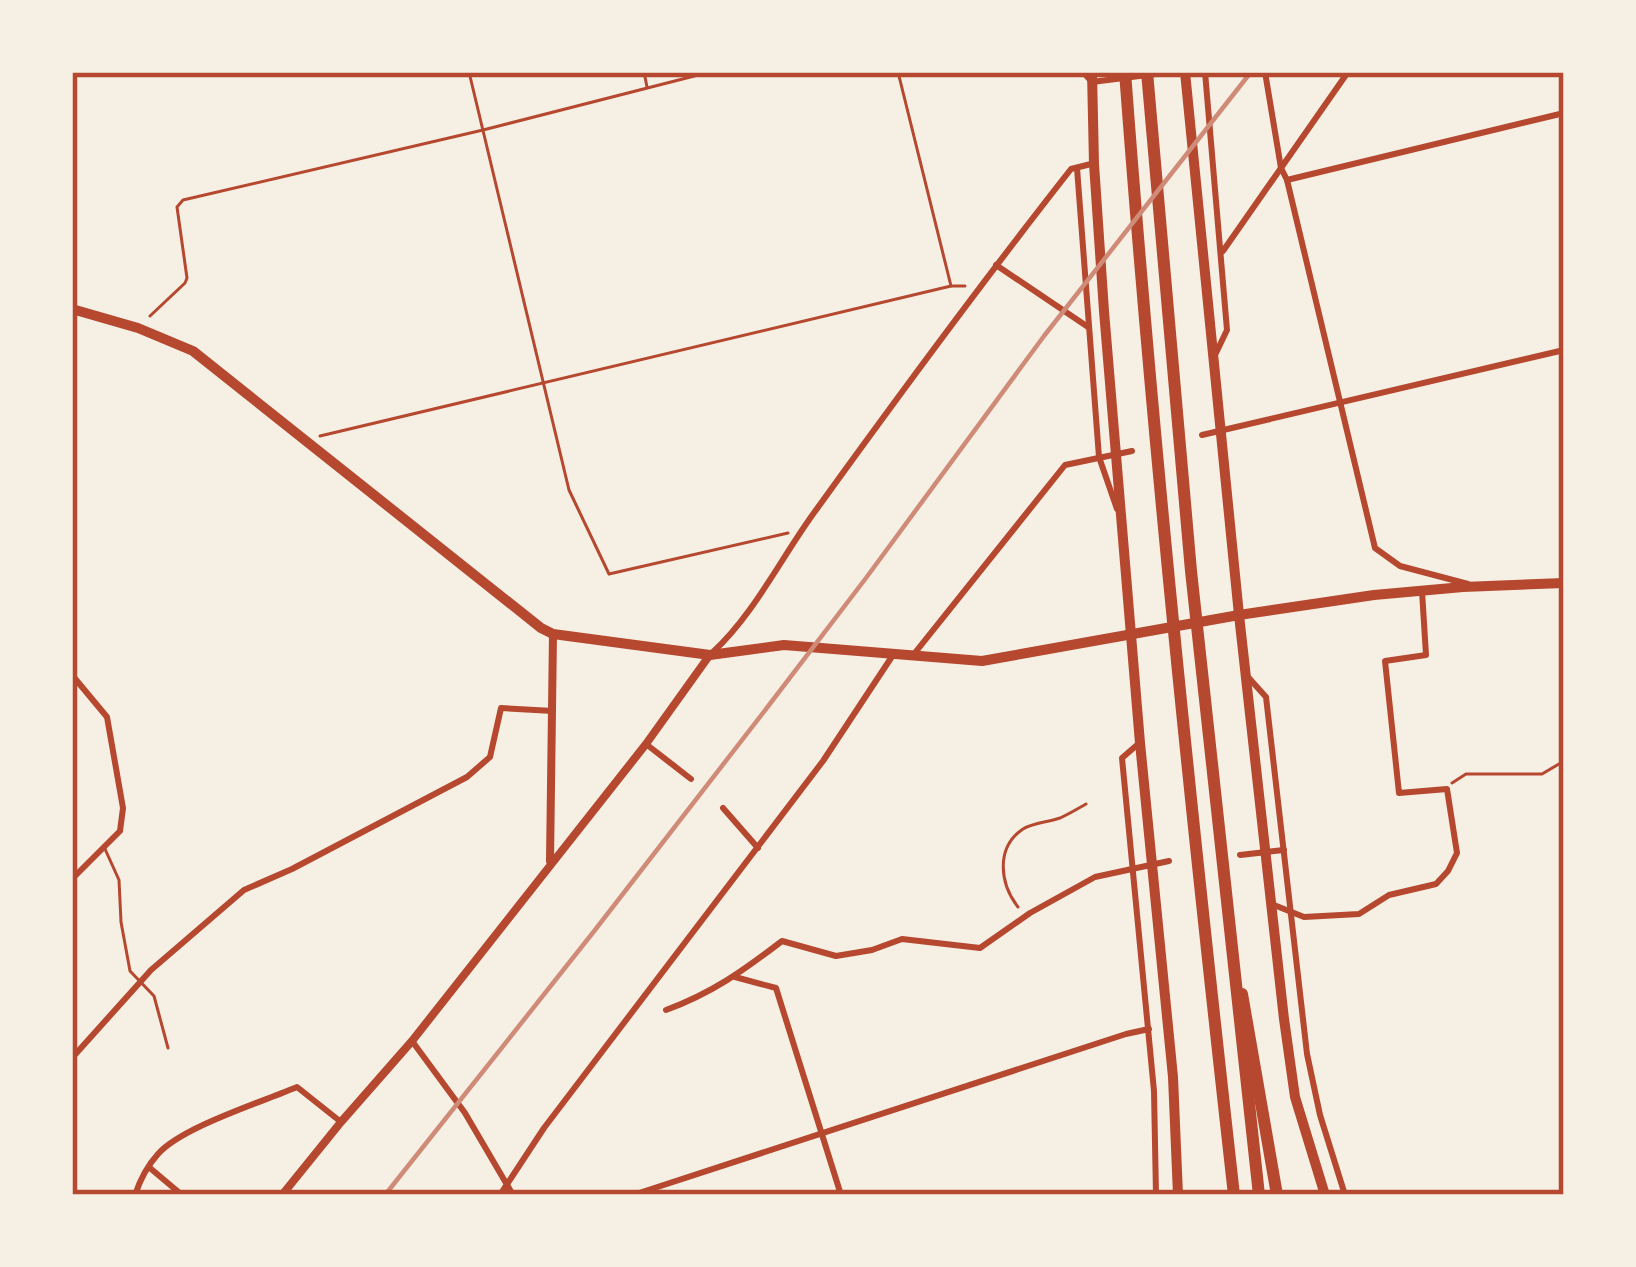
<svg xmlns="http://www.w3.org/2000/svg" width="1636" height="1267" font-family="Manrope,sans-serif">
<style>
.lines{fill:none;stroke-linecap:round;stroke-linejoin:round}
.path{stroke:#b5482f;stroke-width:3}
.service{stroke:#b5482f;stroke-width:3}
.minor{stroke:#b5482f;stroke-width:6}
.tertiary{stroke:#b5482f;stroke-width:8}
.primary{stroke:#b5482f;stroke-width:10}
.trunk{stroke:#b5482f;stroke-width:10}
.motorway{stroke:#b5482f;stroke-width:12}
.rail{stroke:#cf8b77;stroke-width:4.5}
.neatline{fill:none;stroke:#b5482f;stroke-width:4.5}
</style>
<rect width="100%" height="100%" fill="#f6efe4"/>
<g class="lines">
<g class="path">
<polyline points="469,72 569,490 609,574 788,533"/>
<polyline points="644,72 647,87"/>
<polyline points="898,72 951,286 965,286"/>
<polyline points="150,316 185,283 187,278 177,207 183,200 483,130 710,72"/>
<polyline points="320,436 951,286"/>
<polyline points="1452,783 1466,774 1542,774 1564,761"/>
<path d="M1018,907C1000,884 995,848 1023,829C1032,823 1049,822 1060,818C1069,814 1077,809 1086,804"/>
</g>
<polyline class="service" points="105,849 119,880 121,922 130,971 154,996 168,1048"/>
<g class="minor">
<polyline points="1083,72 1092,82 1171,72"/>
<polyline points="1205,72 1227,330 1216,353"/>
<polyline points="1265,72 1281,168 1287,180 1375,548 1400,566 1468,584"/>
<polyline points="1077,168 1099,457 1117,509"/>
<polyline points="1287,180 1564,113"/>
<polyline points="1223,251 1348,72"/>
<polyline points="996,265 1088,327"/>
<polyline points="1202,435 1564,350"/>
<path d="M713,652C755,613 782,556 816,510C899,395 983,281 1071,169L1091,164"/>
<polyline points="914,654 1065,465 1132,451"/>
<polyline points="72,675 107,717 123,808 120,831 72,879"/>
<polyline points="1248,677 1266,697 1307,1054 1320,1115 1345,1195"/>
<polyline points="646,744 691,779"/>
<polyline points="1137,745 1122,758 1154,1091 1156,1195"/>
<polyline points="723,808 758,848"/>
<polyline points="1240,855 1284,850"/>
<polyline points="1274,905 1304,917 1359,914 1389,895 1436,884 1448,871 1457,853 1447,789 1399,793 1385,661 1426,655 1422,591"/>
<polyline points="735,977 776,988 841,1195"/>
<path d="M666,1010C712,993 743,971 782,941L836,956L872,950L902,939L980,948L1030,913L1095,877L1169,861"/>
<polyline points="412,1041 465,1113 513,1195"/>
<polyline points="72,1058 151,970 244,890 292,869 467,777 490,757 501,708 553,711"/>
<polyline points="150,1168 182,1195"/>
<path d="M135,1195C140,1180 148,1165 158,1154C182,1127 262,1102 297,1087L341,1122"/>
<polyline points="500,1195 544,1128 823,761 893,655"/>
<polyline points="633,1195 1126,1034 1149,1029"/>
</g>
<g class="tertiary">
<polyline points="550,861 553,634"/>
<polyline points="282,1195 341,1122 412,1041 646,744 709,656"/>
</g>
<polyline class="primary" points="72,309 138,328 193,351 541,628 553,634 710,655 784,645 982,661 1239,615 1374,595 1463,587 1564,583"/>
<g class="trunk">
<polyline points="1092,72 1094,164 1104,311 1140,743 1173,1077 1178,1195"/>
<polyline points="1185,72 1239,615 1284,1019 1295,1097 1325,1195"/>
</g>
<g class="motorway">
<path d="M1125,72C1153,447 1192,821 1234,1195"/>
<polyline points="1147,72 1191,571 1259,1195"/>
<polyline points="1242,994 1277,1195"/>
</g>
<polyline class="rail" points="385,1195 595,930 766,709 866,578 1044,336 1251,72"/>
</g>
<rect width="1636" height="1267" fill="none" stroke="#f6efe4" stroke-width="150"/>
<rect x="75" y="75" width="1486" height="1117" class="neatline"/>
</svg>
